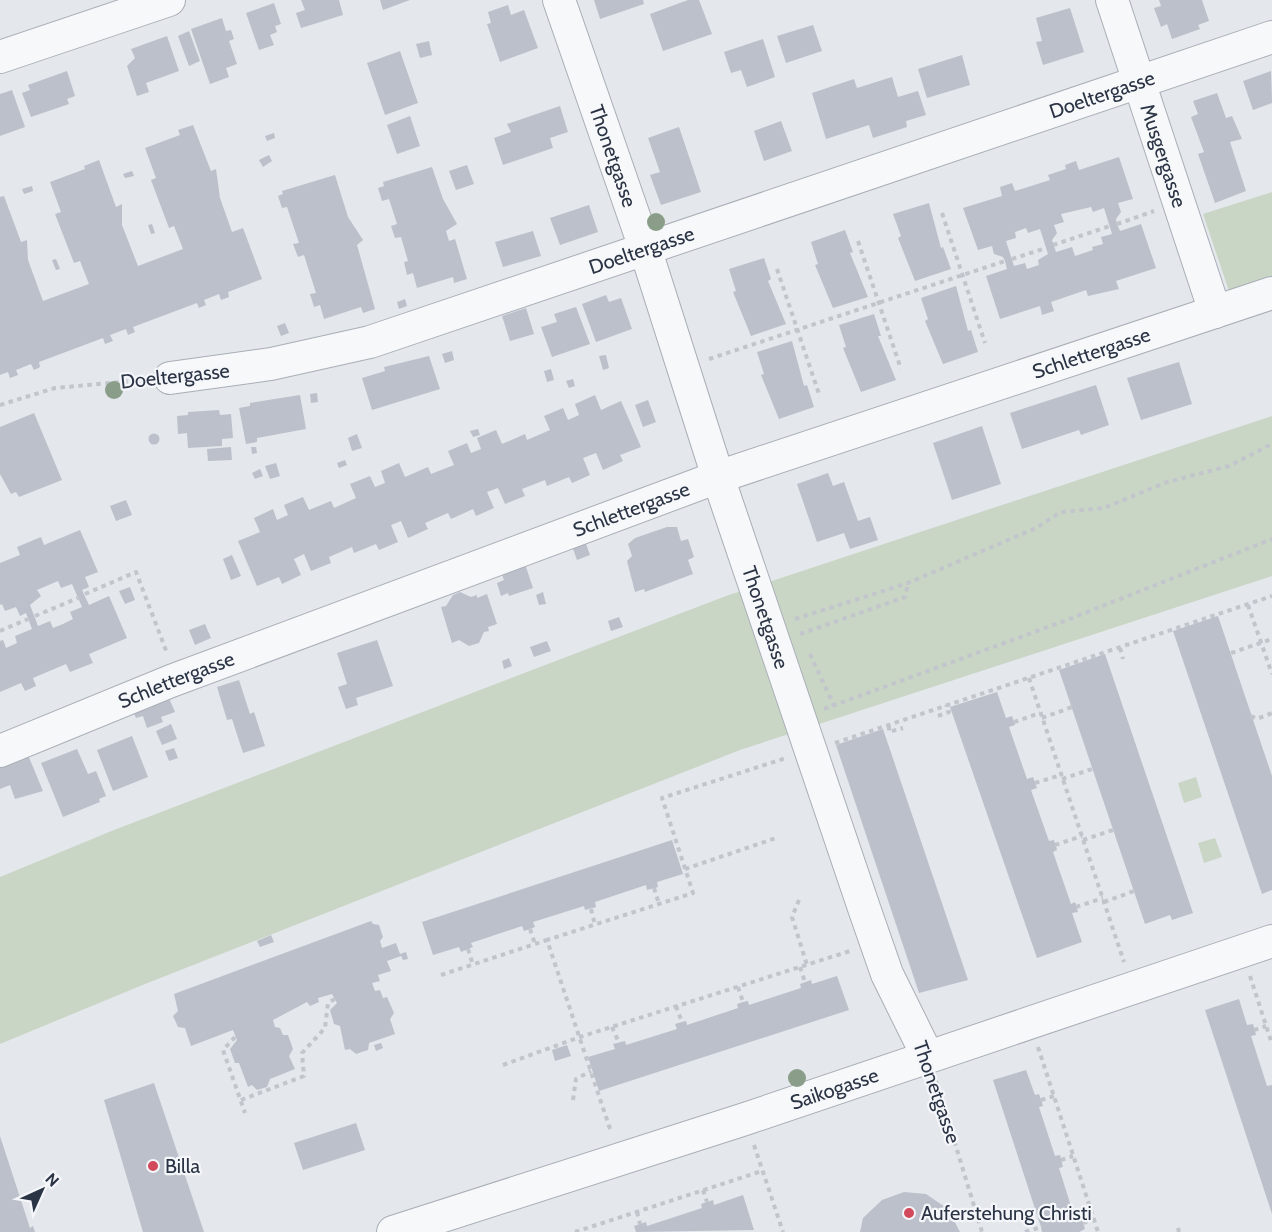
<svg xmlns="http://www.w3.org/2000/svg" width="1272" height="1232" viewBox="0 0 1272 1232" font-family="Cabin,sans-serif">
  <rect width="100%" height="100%" fill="#e4e7ec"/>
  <g fill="#c9d6c5">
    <polygon points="1272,192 1272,281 1230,294 1203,214"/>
    <polygon points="1272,416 1272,576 740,750 145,984 0,1044 0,877 114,830 726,596"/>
    <polygon points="1196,777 1202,797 1184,803 1178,783"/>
    <polygon points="1215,838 1222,857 1204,863 1198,843"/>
  </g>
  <g fill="#bbc0ca" fill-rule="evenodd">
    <polygon points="301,0 339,0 343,15 301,28 296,13 305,10"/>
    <polygon points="380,0 410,0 383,10"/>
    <polygon points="594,0 643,0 644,4 600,19"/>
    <polygon points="688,0 699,0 712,34 663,51 650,14"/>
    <polygon points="1159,0 1202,0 1209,21 1198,25 1200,29 1172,39 1167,24 1161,27 1154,8 1161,6"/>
    <polygon points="274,3 281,24 275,26 277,32 270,35 274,45 259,50 246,13"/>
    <polygon points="508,5 511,15 524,10 538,48 500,62 487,24 491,23 488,12"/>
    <polygon points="1070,8 1084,52 1043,65 1036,42 1042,41 1036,18"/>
    <polygon points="222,18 226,31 231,30 234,39 229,41 237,64 226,68 229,77 210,84 191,29"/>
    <polygon points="813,25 822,51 786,63 777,36"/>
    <polygon points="189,31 200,61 189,66 178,36"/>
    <polygon points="167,36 179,71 146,83 149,92 137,96 127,66 135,58 131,49"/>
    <polygon points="763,39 775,77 747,87 741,70 731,73 724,52"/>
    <polygon points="429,41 432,55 420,58 416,44"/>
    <polygon points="400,51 418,103 385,115 367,63"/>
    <polygon points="962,55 970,85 927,98 918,69"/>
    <polygon points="67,71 75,96 67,99 69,104 31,117 22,93 30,90 28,85"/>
    <polygon points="1271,71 1272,103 1253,110 1243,81"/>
    <polygon points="892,77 898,97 918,91 926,115 906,121 907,127 873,138 869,125 826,139 812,93 854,79 857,88"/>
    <polygon points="12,90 25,127 0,136 0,94"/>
    <polygon points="1217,93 1226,118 1232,116 1242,139 1230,142 1246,191 1215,203 1198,154 1204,152 1191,117 1198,114 1193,101"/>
    <polygon points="560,106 568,132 550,138 553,148 503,165 494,138 511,132 507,124"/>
    <polygon points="410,116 420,146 397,154 387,125"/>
    <polygon points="781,121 792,151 764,161 754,131"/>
    <polygon points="193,125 211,171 216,169 220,198 232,232 243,228 262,279 228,292 229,297 221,300 219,294 204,300 206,305 199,308 197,303 133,327 135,332 128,335 126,329 110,335 113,341 105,344 103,338 39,362 40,367 34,370 31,364 16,370 18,375 10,378 8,372 0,375 0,197 4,196 21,242 27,240 28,260 43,301 89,284 80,261 74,263 55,214 61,212 50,182 85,169 84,166 99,160 116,207 122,204 122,225 138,266 183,249 174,226 169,228 151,180 156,178 145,148 180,135 178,130"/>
    <polygon points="679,127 701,192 661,205 650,175 660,172 648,138"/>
    <polygon points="274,133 275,138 267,141 265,136"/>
    <polygon points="269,155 272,161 263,167 259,160"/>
    <path d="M1119 157 1133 199 1118 203 1121 212 1116 219 1117 224 1120 231 1141 224 1156 268 1116 281 1119 289 1088 296 1086 290 1051 302 1054 311 1042 315 1040 306 1000 319 986 276 1007 269 1005 261 1003 257 994 254 992 246 978 250 963 208 1002 196 1000 187 1012 183 1015 191 1050 180 1048 175 1066 169 1065 165 1076 161 1079 170ZM1091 207 1093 212 1104 208 1112 234 1101 237 1103 244 1092 247 1093 250 1075 256 1072 247 1056 252 1052 240 1057 233 1054 225 1064 222 1061 214ZM1026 228 1028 233 1040 229 1048 254 1038 260 1039 265 1027 269 1025 263 1014 266 1006 241 1016 238 1015 232Z"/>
    <polygon points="467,165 474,184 456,190 449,171"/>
    <polygon points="432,167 443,199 457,224 446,231 449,241 455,239 467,279 454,283 453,277 417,288 413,273 407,275 404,262 408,261 401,237 395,238 391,226 397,224 389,199 382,201 378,188 384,186 383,182"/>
    <polygon points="132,171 134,176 125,178 123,174"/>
    <polygon points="335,175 348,217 363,240 357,245 375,309 363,313 361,307 324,319 320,305 314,307 310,294 316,293 304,255 298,257 293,244 299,243 287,207 282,208 278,196 283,194 282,191"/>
    <polygon points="32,186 33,191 24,194 22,189"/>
    <polygon points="929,203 941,248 943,247 951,269 915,281 898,238 901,236 893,214"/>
    <polygon points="589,205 598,232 560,245 550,218"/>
    <polygon points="152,224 155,233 151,234 148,225"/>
    <polygon points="845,230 853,252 850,253 868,297 833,308 815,265 818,264 811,242"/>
    <polygon points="533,231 541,256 503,267 495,242"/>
    <polygon points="764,258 771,279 768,281 786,324 751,336 733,292 736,291 729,269"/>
    <polygon points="56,259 60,269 56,270 52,260"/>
    <polygon points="956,286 968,331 971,330 978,352 943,364 925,321 928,319 921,298"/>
    <polygon points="606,295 609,302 621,298 632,329 596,342 582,304"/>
    <polygon points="405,299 407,306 399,309 397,302"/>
    <polygon points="576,307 590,344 552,357 541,327 557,322 554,314"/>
    <polygon points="526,308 534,334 510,341 502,316"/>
    <polygon points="874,314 881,336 878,336 896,380 861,392 843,348 846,347 839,325"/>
    <polygon points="285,323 289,333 281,336 277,326"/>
    <polygon points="792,341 804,386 807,385 814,407 779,419 761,375 764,374 757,352"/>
    <polygon points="452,351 454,360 445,363 442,354"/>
    <polygon points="606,355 609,368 603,370 599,356"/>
    <polygon points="429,356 440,389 372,410 362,378 385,371 384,367"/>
    <polygon points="1179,362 1192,404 1141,420 1127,378"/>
    <polygon points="551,369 554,380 547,382 544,371"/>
    <polygon points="573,379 575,386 569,388 566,381"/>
    <polygon points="1096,385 1109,425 1081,435 1079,430 1022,449 1010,413"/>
    <polygon points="317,393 318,402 311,403 310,394"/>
    <polygon points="300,395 306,429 257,438 257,442 246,444 239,408 250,406 250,403"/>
    <polygon points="595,395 601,410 621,401 641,447 620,455 623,461 603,470 596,453 583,458 590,475 572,483 569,477 547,486 545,480 522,489 525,496 505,504 498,488 487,492 494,508 476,516 473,509 451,519 448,513 425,523 428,529 408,538 401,521 391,525 398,542 379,550 376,544 354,553 352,547 329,557 331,563 311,571 304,554 294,559 301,575 282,584 279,577 257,586 238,541 260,532 254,518 273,509 277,520 288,515 284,505 303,497 309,510 331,501 334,508 356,498 350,484 370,476 375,487 385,483 381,471 399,463 405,477 428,467 431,474 454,465 448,451 467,443 471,453 481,449 477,438 496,430 502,444 525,434 527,440 550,430 544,416 563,408 568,420 579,415 575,404"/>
    <polygon points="648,400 656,422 643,427 635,405"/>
    <polygon points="219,410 220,415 231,414 233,438 222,439 222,446 188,448 187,433 178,434 177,416 188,415 188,412"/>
    <polygon points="34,413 62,480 19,497 16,492 11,494 0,474 0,427"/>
    <polygon points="982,426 1001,484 952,500 933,443"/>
    <polygon points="478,429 480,435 473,437 470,431"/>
    <circle cx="154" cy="439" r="5.5"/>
    <polygon points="357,434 362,448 352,451 348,438"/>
    <polygon points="231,447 232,460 208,461 207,449"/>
    <polygon points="251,447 256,447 257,453 252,454"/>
    <polygon points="345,460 347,465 339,468 337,463"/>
    <polygon points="276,463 280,476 270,479 265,466"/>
    <polygon points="260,469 263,476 255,479 252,473"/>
    <polygon points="828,473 833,486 844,482 858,521 870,517 878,540 850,549 844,533 817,542 797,484"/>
    <polygon points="126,500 132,515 116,521 110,506"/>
    <polygon points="667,527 677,527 681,541 688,539 694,557 688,560 693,574 645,592 644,589 635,592 627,561 632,556 628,544 635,538"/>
    <path d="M80 530 98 572 85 577 89 587 82 590 89 605 109 596 127 638 89 654 93 663 70 672 66 664 33 678 36 686 25 691 21 683 0 692V641L3 640 6 648 17 643 15 636 32 629 26 613 20 616 16 607 5 611 2 604 0 605V563L20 555 17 547 41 537 44 545ZM58 581 61 588 72 584 82 607 70 612 73 619 63 624 53 628 50 621 38 626 30 605 41 596 37 590Z"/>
    <polygon points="585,541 590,555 577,560 572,546"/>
    <polygon points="232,555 241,576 231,580 223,559"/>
    <polygon points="525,564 533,588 509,596 508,593 501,596 497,583 504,580 501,572"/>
    <polygon points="130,587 135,600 125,604 119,591"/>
    <polygon points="460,592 471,597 477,595 477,598 487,594 497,624 488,627 489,631 484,632 479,643 469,646 459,640 452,643 441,607 446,606 453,595"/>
    <polygon points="543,592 546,604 539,605 536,595"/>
    <polygon points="1218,616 1272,776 1272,890 1262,894 1173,631"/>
    <polygon points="619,617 623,627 611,631 608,621"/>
    <polygon points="205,624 211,638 195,645 189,630"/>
    <polygon points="377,640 393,686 356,698 358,705 346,709 338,687 347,684 337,653"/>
    <polygon points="547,641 551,651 534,657 530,647"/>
    <polygon points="1105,654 1193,913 1172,920 1170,915 1145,924 1059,670"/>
    <polygon points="509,658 512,666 504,669 502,661"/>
    <polygon points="239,680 250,714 254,712 265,746 243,753 232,719 227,720 217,687"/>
    <polygon points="997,692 1006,718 1012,716 1015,725 1009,727 1027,779 1033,777 1037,788 1031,790 1049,841 1054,840 1057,850 1053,852 1071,904 1075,902 1078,912 1072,913 1082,942 1037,958 950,707"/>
    <polygon points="168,696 175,712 161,717 163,722 147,728 143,716 136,718 132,709"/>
    <polygon points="171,724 177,739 162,745 156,731"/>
    <polygon points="883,729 968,980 919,993 836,745"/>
    <polygon points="132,736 148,777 113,791 97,750"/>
    <polygon points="174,748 178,758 169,761 165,751"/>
    <polygon points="77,749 88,774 96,771 106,796 99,799 100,802 63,817 41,763"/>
    <polygon points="28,755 43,791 15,799 10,785 0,789 0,766"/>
    <polygon points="672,840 683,874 657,882 658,887 647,890 646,885 595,902 596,907 585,910 584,906 533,922 535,927 524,931 522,926 471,943 473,947 461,952 459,947 433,955 422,922"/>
    <polygon points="371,921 373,924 379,925 383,937 380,941 382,948 396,943 400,954 406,952 408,959 403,960 401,956 387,961 391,971 378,975 380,981 372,983 375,991 380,990 383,998 387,997 394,1013 390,1019 395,1034 369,1043 368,1050 356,1054 350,1049 345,1050 340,1026 334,1024 330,1010 337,1003 332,994 318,998 319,1002 310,1006 307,1002 273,1020 275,1027 280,1028 283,1035 288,1035 293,1049 289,1056 295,1069 270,1079 267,1087 257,1090 252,1085 248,1087 239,1063 235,1063 230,1049 237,1040 233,1030 191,1046 185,1028 178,1027 173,1016 178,1011 174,994"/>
    <polygon points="271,935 274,942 260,947 257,941"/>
    <polygon points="837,976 849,1010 599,1091 588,1057 615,1049 613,1044 625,1041 626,1045 677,1029 675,1024 682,1022 686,1021 687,1025 738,1008 737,1004 743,1002 748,1001 749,1005 801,988 800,984 811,980 812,984"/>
    <polygon points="1239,999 1247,1025 1253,1024 1256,1035 1251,1036 1267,1086 1272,1085 1272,1214 1205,1010"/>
    <polygon points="381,1043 383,1048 376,1051 374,1045"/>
    <polygon points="567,1045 571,1056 555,1061 552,1050"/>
    <polygon points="1026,1070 1035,1095 1039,1094 1043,1106 1039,1107 1055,1156 1060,1155 1063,1167 1059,1168 1075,1219 1081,1217 1085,1229 1079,1232 1042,1232 1041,1227 993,1080"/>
    <polygon points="154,1083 204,1232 143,1232 104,1100"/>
    <polygon points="356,1123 365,1150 303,1170 294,1143"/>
    <polygon points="0,1136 30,1228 33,1226 35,1232 0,1232"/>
    <polygon points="904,1192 926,1194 948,1209 960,1232 860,1232 863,1218 882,1200"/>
    <polygon points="743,1195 754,1230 636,1232 634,1226 646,1222 647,1226 702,1208 701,1204 713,1200 714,1205"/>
  </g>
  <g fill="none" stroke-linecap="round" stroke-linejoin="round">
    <g stroke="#a9aeb7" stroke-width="34">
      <g id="minor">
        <path id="s1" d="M559 0 645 248 718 477 864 908 887 974 928 1057"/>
        <path id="s2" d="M1112 0 1215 312"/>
        <polyline points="0,57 169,0"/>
        <path id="s3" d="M170 378 271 364 370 342 1272 37"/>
        <path id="s4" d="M0 751 171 681 718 477 1272 293"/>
        <path id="s5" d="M393 1232 745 1119 1272 941"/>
      </g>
    </g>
    <g stroke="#c2c5cb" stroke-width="4" stroke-dasharray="4.5 4.5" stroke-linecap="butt">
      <polyline points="942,213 985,343"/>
      <polyline points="1117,224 1154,211"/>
      <polyline points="858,241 901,369"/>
      <polyline points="1053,245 1110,226"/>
      <polyline points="1012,259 1046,248"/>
      <polyline points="777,269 820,397"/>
      <polyline points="709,359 1005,261"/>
      <polyline points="0,405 55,388 143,380"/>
      <polyline points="85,594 136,572 167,653"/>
      <polyline points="1248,605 1272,674"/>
      <polyline points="35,616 78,598"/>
      <polyline points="795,619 908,583 1036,528 1061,512 1104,508 1167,482 1229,466 1272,444"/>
      <polyline points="0,631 28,619"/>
      <polyline points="800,634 905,597 908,584"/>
      <polyline points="1120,648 1123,659"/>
      <polyline points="1231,653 1272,639"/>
      <polyline points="810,654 834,706"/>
      <polyline points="1029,678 1124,962"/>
      <polyline points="824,709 1067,620 1272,539"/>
      <polyline points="938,716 949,712 946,705"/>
      <polyline points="1251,716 1257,719 1272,713"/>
      <polyline points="1042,718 1072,707"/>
      <polyline points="1014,722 1040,713"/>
      <polyline points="889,726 889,732 903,728"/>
      <polyline points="835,743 1272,596"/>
      <polyline points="1062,779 1092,769"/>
      <polyline points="1035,783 1061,775"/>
      <polyline points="1083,840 1113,830"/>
      <polyline points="1055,845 1082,836"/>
      <polyline points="685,869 776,838"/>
      <polyline points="654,888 659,904"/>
      <polyline points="799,900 792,917 807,965"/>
      <polyline points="1104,902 1134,891"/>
      <polyline points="1076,907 1103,898"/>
      <polyline points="591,909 595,925"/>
      <polyline points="530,929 535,944"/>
      <polyline points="468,949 473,965"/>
      <polyline points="800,967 805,982"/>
      <polyline points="441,975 547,940"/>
      <polyline points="1250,976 1272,1044"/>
      <polyline points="738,987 743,1002"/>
      <polyline points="676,1006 682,1022"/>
      <polyline points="612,1027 619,1043"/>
      <polyline points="1254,1030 1266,1026"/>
      <polyline points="235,1037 223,1050 245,1113"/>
      <polyline points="1038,1047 1098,1232"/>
      <polyline points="503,1065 580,1037 850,951"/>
      <polyline points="936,1081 982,1232"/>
      <polyline points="241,1100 304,1076 302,1053 325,1028 328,1003 335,999"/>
      <polyline points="573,1100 576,1079 591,1071"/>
      <polyline points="1041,1100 1054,1096"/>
      <polyline points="610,1129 547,940 693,893 662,798 786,758"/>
      <polyline points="754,1145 783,1232"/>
      <polyline points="1061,1160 1073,1156"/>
      <polyline points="703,1190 707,1202"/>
      <polyline points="637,1212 640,1224"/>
      <polyline points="1083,1223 1094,1219"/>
      <polyline points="1178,1228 1179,1232"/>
      <polyline points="575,1232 762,1171"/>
      <polyline points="1025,1232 1041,1227"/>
    </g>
    <use href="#minor" stroke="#f7f8fa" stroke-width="32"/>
  </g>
  <g fill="#899d89">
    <circle cx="656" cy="222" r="9"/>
    <circle cx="114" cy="390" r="9"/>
    <circle cx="797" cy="1078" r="9"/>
  </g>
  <g fill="#d1495b" stroke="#f4f6f9" stroke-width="2">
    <circle cx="153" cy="1166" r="6"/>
    <circle cx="909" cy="1213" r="6"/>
  </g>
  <g text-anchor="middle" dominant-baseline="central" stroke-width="4.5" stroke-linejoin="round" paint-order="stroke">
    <g font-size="20" fill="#2b3445" stroke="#f4f6f9">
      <text stroke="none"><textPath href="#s3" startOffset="976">Doeltergasse</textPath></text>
      <text stroke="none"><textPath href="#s2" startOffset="164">Musgergasse</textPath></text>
      <text stroke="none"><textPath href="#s1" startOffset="165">Thonetgasse</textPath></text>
      <text stroke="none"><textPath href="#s3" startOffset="490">Doeltergasse</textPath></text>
      <text stroke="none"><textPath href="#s4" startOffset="1162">Schlettergasse</textPath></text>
      <text transform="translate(175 376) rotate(-6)">Doeltergasse</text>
      <text stroke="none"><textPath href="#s4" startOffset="676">Schlettergasse</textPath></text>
      <text stroke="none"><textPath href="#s1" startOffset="651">Thonetgasse</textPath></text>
      <text stroke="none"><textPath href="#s4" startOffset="190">Schlettergasse</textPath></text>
      <text stroke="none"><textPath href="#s5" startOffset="464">Saikogasse</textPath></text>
      <text transform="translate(937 1092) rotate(71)">Thonetgasse</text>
    </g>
    <g font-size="20" fill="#2b3445" stroke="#f4f6f9" text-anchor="start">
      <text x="165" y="1166">Billa</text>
      <text x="921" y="1213">Auferstehung Christi</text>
    </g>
  </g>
  <g transform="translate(42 1190) rotate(45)" stroke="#f4f6f9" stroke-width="4.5" paint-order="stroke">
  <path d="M0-4.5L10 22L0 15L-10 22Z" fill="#2b3445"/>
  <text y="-9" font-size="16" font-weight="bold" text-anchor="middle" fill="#2b3445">N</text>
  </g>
</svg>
